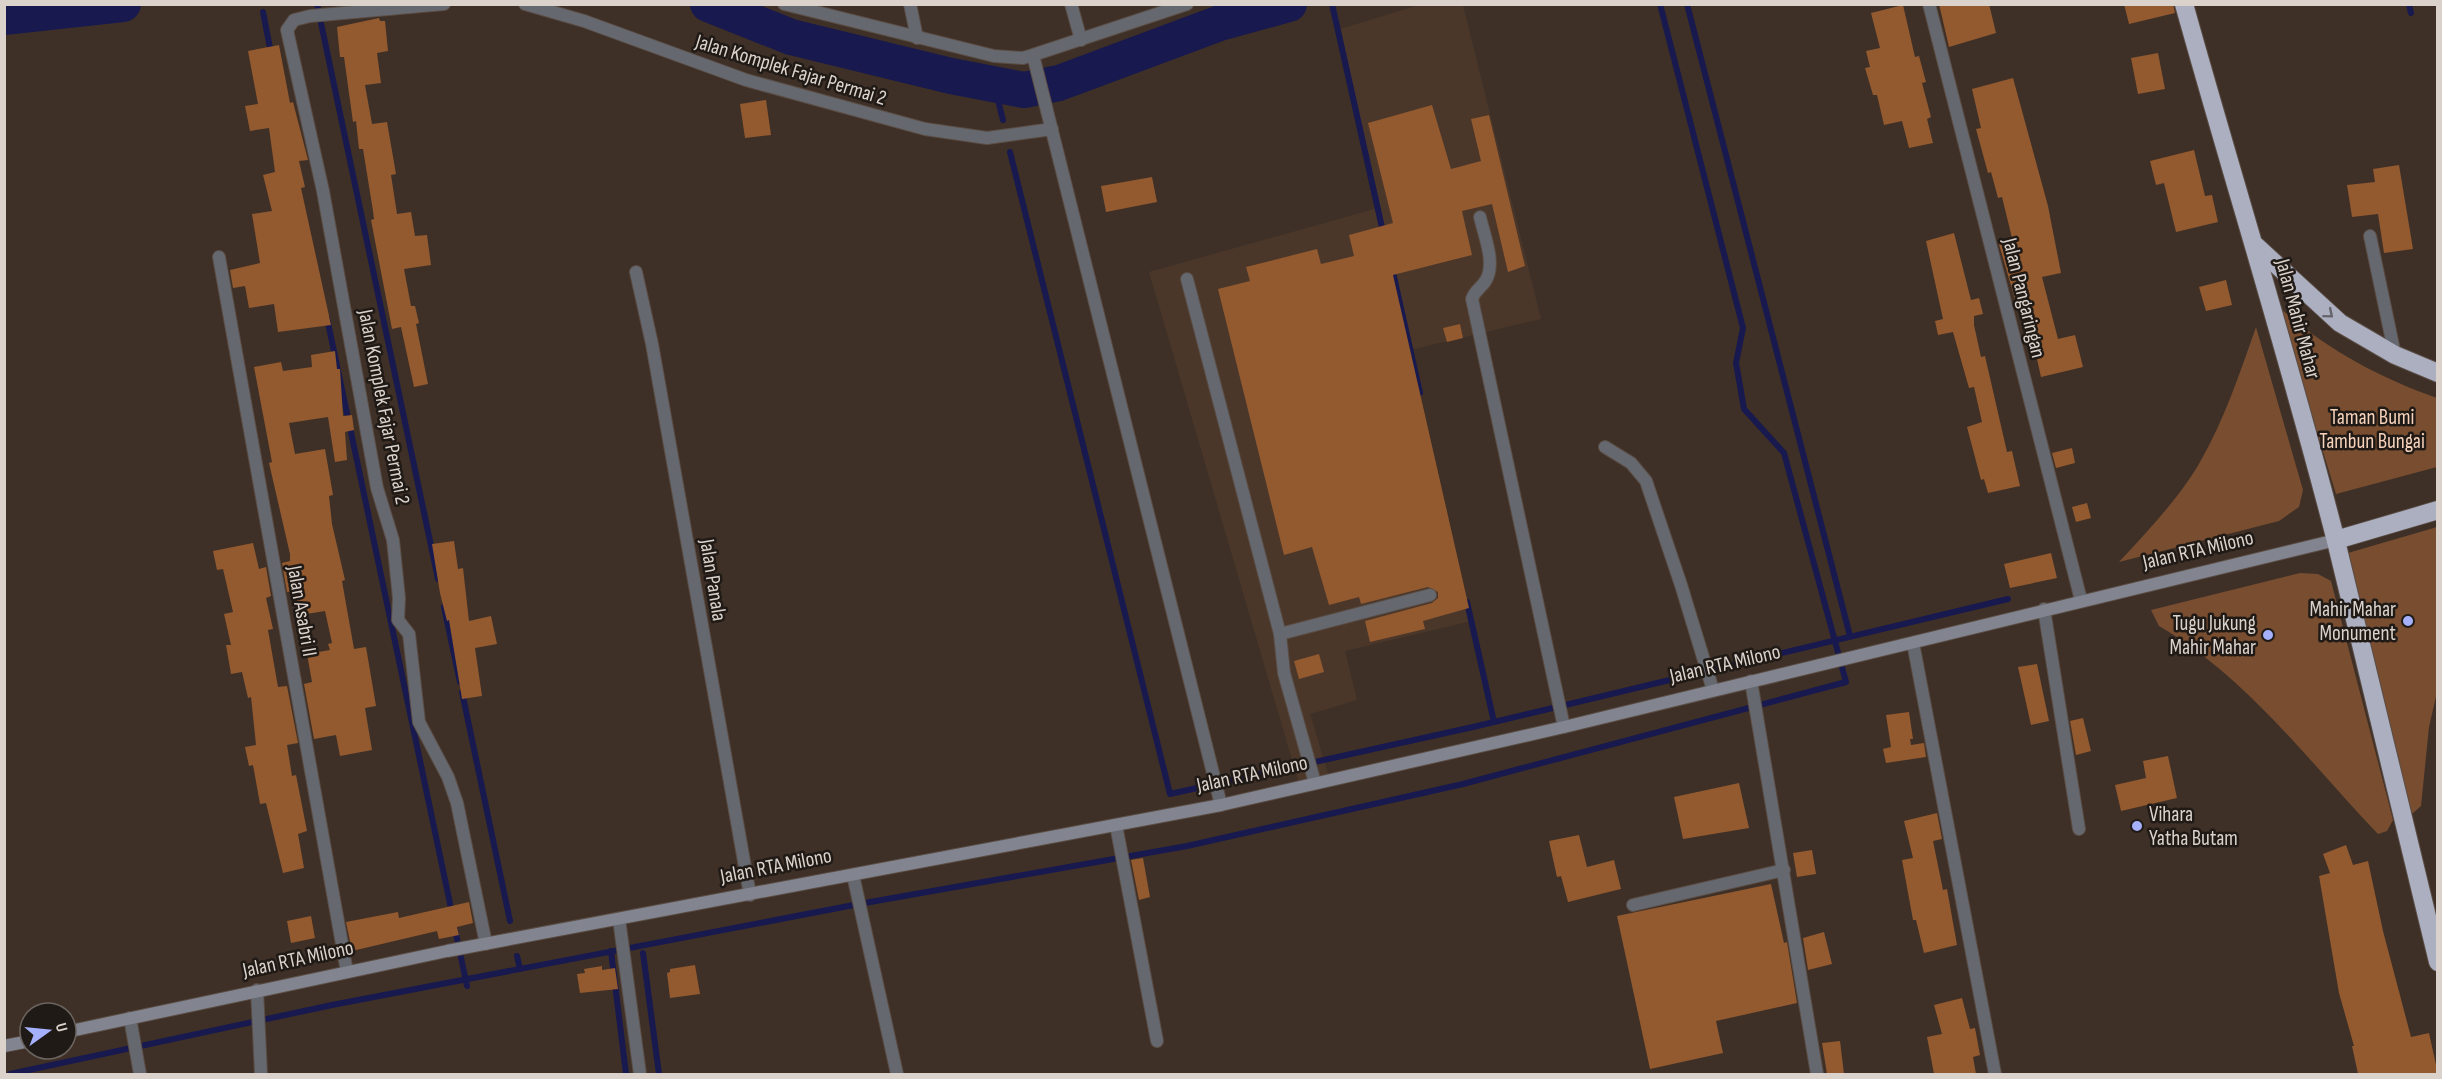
<svg xmlns="http://www.w3.org/2000/svg" width="2442" height="1079" viewBox="0 0 2442 1079" font-family="'Sofia Sans Condensed',sans-serif">
  <rect width="100%" height="100%" fill="#3e3027"/>
  <polygon fill="#4a372a" points="1419,5 1463,5 1541,319 1410,350 1472,621 1345,651 1357,700 1310,714 1330,780 1300,787 1149,272 1378,208 1337,30"/>
  <g fill="#784d30">
    <path d="M2279 307C2324 348 2380 378 2437 398V467L2336 494Z"/>
    <path d="M2256 327 2303 490 2299 507 2279 521 2119 562C2145 534 2181 496 2200 462 2224 420 2240 373 2256 327Z"/>
    <polygon points="2437,527 2437,692 2429,727 2421,806 2413,813 2404,810 2348,553"/>
    <path d="M2300 573 2318 574 2331 581 2393 820 2387 831 2378 834C2309 762 2247 677 2159 626L2151 610Z"/>
  </g>
  <g fill="none" stroke-linecap="round" stroke-linejoin="round">
    <g stroke="#18194e" stroke-width="6">
      <polyline points="317,4 438,579"/>
      <polyline points="1332,4 1383,232"/>
      <polyline points="1687,4 1850,636"/>
      <polyline points="2409,4 2411,13"/>
      <polyline points="263,12 271,53"/>
      <polyline points="1059,83 1251,4"/>
      <polyline points="994,84 1003,120"/>
      <polyline points="1010,152 1170,794 1473,727 2008,599"/>
      <polyline points="1392,268 1420,393"/>
      <polyline points="327,318 452,913"/>
      <polyline points="1467,602 1494,722"/>
      <polyline points="444,607 460,682"/>
      <polyline points="462,692 510,921"/>
      <polyline points="455,929 467,986"/>
      <polyline points="611,951 626,1074"/>
      <polyline points="643,953 659,1074"/>
      <polyline points="517,956 520,969"/>
      <polyline points="10,1074 332,1005 859,904 1187,846 1463,784 1846,682 1784,453 1744,409 1736,363 1743,328 1660,4"/>
    </g>
    <g stroke="#18194e" stroke-width="36">
      <polyline points="708,4 791,37 951,76 1024,90 1059,83 1220,23 1289,4"/>
      <polyline points="4,17 123,4"/>
    </g>
  </g>
  <g fill="#93592f">
    <polygon points="1939,4 1989,4 1996,33 1949,47"/>
    <polygon points="2124,4 2173,4 2175,13 2129,24"/>
    <polygon points="1903,5 1915,57 1919,56 1926,82 1922,83 1931,117 1927,119 1933,143 1909,148 1902,121 1884,125 1877,95 1873,95 1865,68 1870,67 1866,51 1880,48 1871,13"/>
    <polygon points="379,18 380,21 385,21 388,51 377,53 381,83 365,85 372,124 387,122 396,174 391,175 397,214 411,212 415,236 427,235 431,265 404,269 411,306 415,306 419,323 416,324 428,384 414,387 401,327 392,329 371,220 374,219 373,211 363,149 359,149 356,121 353,122 344,57 340,57 337,27"/>
    <polygon points="279,45 290,103 293,102 308,160 299,161 305,187 301,188 331,325 278,332 274,304 249,308 245,286 233,288 230,270 260,263 252,214 272,211 263,175 275,172 269,128 250,131 245,106 258,104 248,51"/>
    <polygon points="2158,53 2165,89 2138,94 2131,58"/>
    <polygon points="2013,78 2048,206 2061,273 2042,277 2058,339 2075,335 2083,367 2041,377 2031,332 2029,332 2023,312 2019,313 1998,241 2012,238 2002,197 1998,198 1991,172 1988,173 1976,129 1981,128 1972,89"/>
    <polygon points="766,100 771,135 745,138 740,104"/>
    <polygon points="1432,105 1451,169 1481,161 1471,119 1489,115 1525,266 1508,272 1492,204 1462,211 1472,255 1393,275 1469,608 1423,621 1425,629 1370,642 1365,621 1432,603 1438,598 1438,592 1428,587 1361,604 1359,597 1329,605 1312,547 1284,555 1218,289 1250,281 1246,267 1317,249 1321,264 1354,256 1349,235 1393,223 1368,123"/>
    <polygon points="2194,150 2205,196 2212,195 2218,222 2176,232 2164,183 2156,185 2150,161"/>
    <polygon points="2399,165 2413,249 2384,253 2378,214 2352,217 2347,185 2375,182 2373,169"/>
    <polygon points="1152,177 1157,202 1106,212 1101,186"/>
    <polygon points="1954,233 1971,300 1979,298 1983,314 1974,316 1974,325 1981,357 1985,356 2007,452 2012,451 2020,486 1988,493 1984,479 1981,480 1967,427 1982,422 1974,387 1969,388 1953,332 1938,335 1935,321 1943,319 1926,241"/>
    <polygon points="2226,280 2232,305 2206,311 2199,287"/>
    <polygon points="1460,324 1463,338 1447,342 1443,328"/>
    <polygon points="335,351 337,369 340,369 343,416 352,415 354,430 345,432 347,460 335,462 328,417 289,423 295,454 325,449 333,495 329,496 332,524 345,580 342,581 354,649 366,647 376,706 365,708 372,750 340,756 336,735 314,739 304,684 312,682 307,654 330,650 328,644 332,643 325,611 300,615 295,591 287,592 282,563 290,561 290,554 269,463 272,462 254,367 281,362 283,371 312,367 311,355"/>
    <polygon points="2072,448 2075,463 2056,468 2052,453"/>
    <polygon points="2087,503 2091,518 2076,522 2072,507"/>
    <polygon points="454,541 458,569 463,568 469,621 491,616 497,644 475,648 482,696 462,699 449,620 447,621 440,593 432,544"/>
    <polygon points="253,543 259,569 266,567 271,596 266,598 273,629 268,630 278,687 287,686 298,743 287,745 292,776 296,775 307,831 298,834 304,868 283,873 266,803 260,804 253,765 249,766 245,747 256,745 251,697 248,698 242,672 231,674 226,645 231,645 224,614 233,612 223,569 217,570 213,551"/>
    <polygon points="2051,553 2057,578 2010,588 2004,564"/>
    <polygon points="1319,654 1324,672 1299,679 1294,661"/>
    <polygon points="2037,664 2049,721 2031,725 2018,667"/>
    <polygon points="1909,712 1913,739 1910,739 1911,745 1924,743 1926,757 1886,763 1883,749 1891,747 1886,715"/>
    <polygon points="2083,718 2091,751 2076,755 2070,721"/>
    <polygon points="2168,756 2177,798 2121,811 2115,785 2146,778 2143,761"/>
    <polygon points="1739,783 1749,828 1683,839 1674,797"/>
    <polygon points="1937,813 1942,839 1933,841 1943,890 1947,889 1957,945 1924,953 1916,920 1913,920 1902,860 1913,858 1904,821"/>
    <polygon points="1579,835 1587,867 1614,860 1621,889 1568,902 1561,876 1557,877 1549,841"/>
    <polygon points="2346,845 2353,865 2368,861 2383,931 2411,1037 2429,1033 2438,1074 2358,1074 2352,1046 2354,1046 2339,993 2319,876 2330,873 2323,854"/>
    <polygon points="1812,850 1816,874 1797,877 1793,853"/>
    <polygon points="1143,858 1150,897 1139,900 1131,860"/>
    <polygon points="1771,884 1784,943 1787,942 1797,1003 1716,1021 1723,1053 1650,1069 1617,916"/>
    <polygon points="469,902 473,923 457,927 459,935 439,939 437,931 352,951 346,922 398,912 399,918"/>
    <polygon points="311,916 315,938 291,943 287,921"/>
    <polygon points="1824,932 1832,964 1808,970 1803,938"/>
    <polygon points="695,965 700,994 670,998 667,973 670,972 670,969"/>
    <polygon points="602,966 602,970 615,968 618,989 580,993 577,974 585,973 584,969"/>
    <polygon points="1962,998 1970,1029 1975,1028 1980,1055 1973,1057 1976,1074 1934,1074 1927,1037 1942,1034 1934,1005"/>
    <polygon points="1840,1041 1844,1074 1827,1074 1822,1043"/>
  </g>
  <g fill="none" stroke-linecap="round" stroke-linejoin="round">
    <g stroke="#5a4d45" stroke-width="14">
      <g id="lane">
        <path d="M1480 217C1484 235 1496 263 1486 280 1482 288 1475 289 1472 299L1564 727"/>
        <polyline points="1187,279 1280,634"/>
        <polyline points="1751,681 1817,1074"/>
        <polyline points="1315,783 1284,673 1280,634 1430,595"/>
        <polyline points="1633,905 1784,870"/>
      </g>
    </g>
    <g stroke="#5a4d45" stroke-width="14">
      <g id="street">
        <polyline points="444,4 310,16 294,20 287,30 323,191 377,488 393,540 399,598 398,620 409,634 419,722 448,777 457,803 486,944"/>
        <polyline points="525,4 584,21 746,80 925,129 987,138 1052,129"/>
        <polyline points="784,4 994,56 1023,58 1033,55 1187,4"/>
        <polyline points="910,4 917,38"/>
        <polyline points="1071,4 1081,40"/>
        <polyline points="1929,4 2081,600"/>
        <polyline points="1033,55 1221,805"/>
        <polyline points="2370,236 2395,355"/>
        <polyline points="219,257 347,972"/>
        <polyline points="636,272 652,344 750,895"/>
        <polyline points="1605,447 1631,463 1646,481 1681,585 1713,690"/>
        <polyline points="2044,609 2079,829"/>
        <polyline points="1913,643 1995,1074"/>
        <polyline points="1116,825 1157,1041"/>
        <polyline points="853,875 897,1074"/>
        <polyline points="619,919 640,1074"/>
        <polyline points="257,990 261,1074"/>
        <polyline points="130,1018 140,1074"/>
      </g>
    </g>
    <g stroke="#5a4d45" stroke-width="14">
      <g id="secondary">
        <polyline points="66,1032 447,951 1221,805 1564,727 2336,540"/>
        <polyline points="4,1046 30,1041"/>
      </g>
    </g>
    <g stroke="#5a4d45" stroke-width="20">
      <g id="highway">
        <path d="M2184 4C2234 183 2290 361 2336 541 2371 681 2403 822 2438 962"/>
        <polyline points="2256,246 2340,323 2395,355 2438,373"/>
        <polyline points="2336,540 2438,510"/>
      </g>
    </g>
    <use href="#lane" stroke="#66686f" stroke-width="12"/>
    <use href="#street" stroke="#66686f" stroke-width="12"/>
    <use href="#secondary" stroke="#828590" stroke-width="12"/>
    <use href="#highway" stroke="#acafc0" stroke-width="18"/>
  </g>
  <defs><path id="oneway-chevron" d="M-2-3.5L2.5 0L-2 3.5" fill="none" stroke-width="1.6" stroke-linecap="round" stroke-linejoin="round" transform="scale(1.5)"/></defs>
  <use stroke="#66646b" href="#oneway-chevron" transform="translate(2329 314) rotate(40)"/>
  <g fill="#a5b1fc" stroke="#201a16" stroke-width="2">
    <circle cx="2408" cy="621" r="6"/>
    <circle cx="2268" cy="635" r="6"/>
    <circle cx="2137" cy="826" r="6"/>
  </g>
  <g text-anchor="middle" dominant-baseline="central" stroke-width="5" stroke-linejoin="round" paint-order="stroke">
    <g font-size="21" fill="#dbd2cc" stroke="#201a16">
      <text transform="translate(791 70) rotate(17)">Jalan Komplek Fajar Permai 2</text>
      <text transform="translate(2024 298) rotate(76)">Jalan Pangaringan</text>
      <text transform="translate(2298 319) rotate(75)">Jalan Mahir Mahar</text>
      <text transform="translate(384 407) rotate(79)">Jalan Komplek Fajar Permai 2</text>
      <text transform="translate(2198 550) rotate(-13)">Jalan RTA Milono</text>
      <text transform="translate(713 580) rotate(81)">Jalan Panala</text>
      <text transform="translate(302 611) rotate(80)">Jalan Asabri II</text>
      <text transform="translate(1725 664) rotate(-13)">Jalan RTA Milono</text>
      <text transform="translate(1252 774) rotate(-12)">Jalan RTA Milono</text>
      <text transform="translate(776 866) rotate(-11)">Jalan RTA Milono</text>
      <text transform="translate(298 959) rotate(-12)">Jalan RTA Milono</text>
    </g>
    <g font-size="21" fill="#f7d3bc" stroke="#201a16">
      <text x="2372" y="417">Taman Bumi<tspan x="2372" dy="24">Tambun Bungai</tspan></text>
    </g>
    <g font-size="21" fill="#dbd2cc" stroke="#201a16" text-anchor="end">
      <text x="2396" y="609">Mahir Mahar<tspan x="2396" dy="24">Monument</tspan></text>
      <text x="2256" y="623">Tugu Jukung<tspan x="2256" dy="24">Mahir Mahar</tspan></text>
      <text x="2149" y="814" text-anchor="start">Vihara<tspan x="2149" dy="24">Yatha Butam</tspan></text>
    </g>
  </g>
  <rect width="2442" height="1079" fill="none" stroke="#dbd2cc" stroke-width="12"/>
  <g transform="translate(48 1031) rotate(75)"><circle r="28" fill="#201a16" stroke="#6b645f" stroke-width="1.5"/>
  <path d="M0-4.5L10 22L0 15L-10 22Z" fill="#a5b1fc"/>
  <text y="-9" font-size="16" font-weight="bold" text-anchor="middle" fill="#dbd2cc">U</text>
  </g>
</svg>
